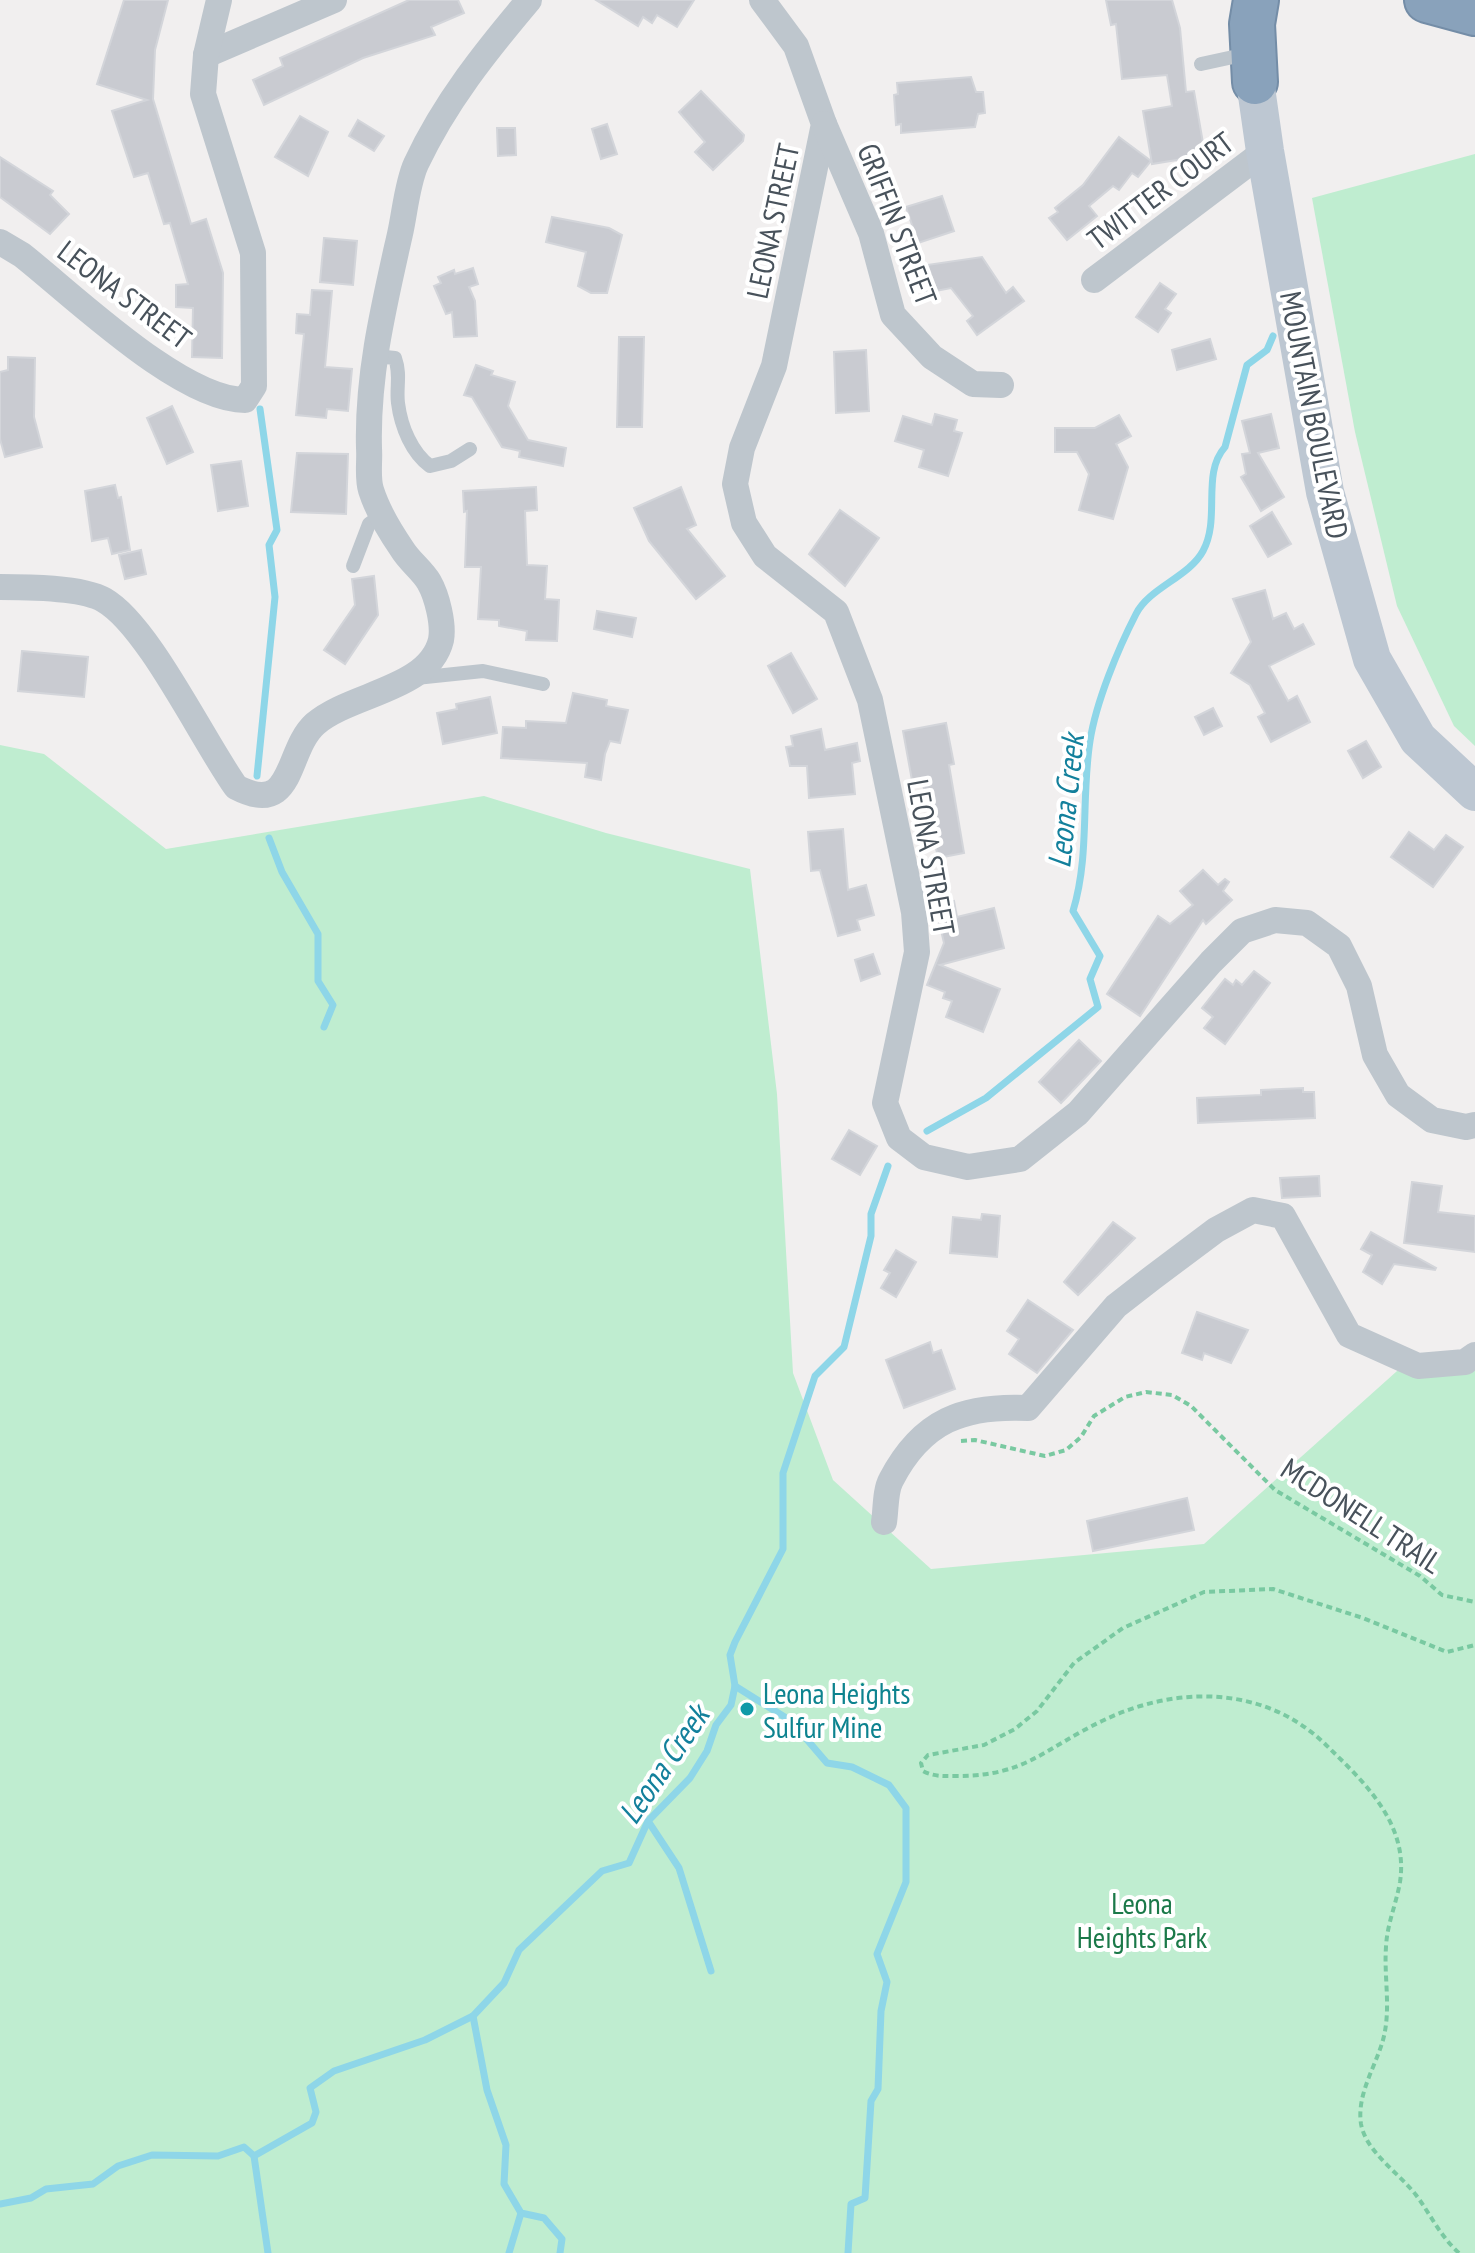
<svg xmlns="http://www.w3.org/2000/svg" width="1475" height="2253" viewBox="0 0 1475 2253" font-family="'PT Sans Narrow',sans-serif">
  <rect width="100%" height="100%" fill="#f1efef"/>
  <g fill="#bfedd0">
    <polygon points="1475,154 1475,746 1454,726 1397,606 1355,432 1312,198"/>
    <polygon points="0,745 44,754 166,849 484,796 606,833 750,869 777,1094 793,1373 833,1480 931,1569 1204,1544 1406,1363 1475,1348 1475,2253 0,2253"/>
  </g>
  <g fill="none" stroke-linecap="round" stroke-linejoin="round">
    <g stroke="#8ed6e8" stroke-width="7">
      <polyline points="257,776 275,597 269,545 277,530 260,409"/>
      <polyline points="269,838 282,872 318,934 318,981 333,1005 324,1027"/>
      <path d="M927 1131 986 1098 1098 1007 1090 979 1100 956 1073 911C1090 855 1081 798 1090 741 1096 702 1118 649 1136 614 1149 588 1189 577 1203 551 1221 518 1201 474 1225 447L1247 365 1267 350 1273 336"/>
      <polyline points="735,1686 791,1721 827,1763 852,1767 889,1785 906,1808 906,1882 877,1954 887,1982 881,2011 878,2089 871,2101 865,2198 851,2204 848,2253"/>
      <polyline points="648,1821 679,1868 711,1971"/>
      <polyline points="473,2016 487,2090 506,2145 504,2184 521,2213 544,2218 562,2239 560,2253"/>
      <polyline points="254,2156 268,2253"/>
      <polyline points="0,2204 31,2198 46,2189 93,2184 118,2166 152,2155 218,2156 244,2147 254,2156 312,2123 316,2112 310,2088 334,2071 425,2040 473,2016 504,1983 519,1950 602,1871 629,1863 648,1821 690,1778 707,1751 716,1725 731,1705 735,1686 730,1655 735,1642 783,1549 783,1473 815,1376 844,1347 871,1236 871,1214 888,1166"/>
      <polyline points="509,2253 521,2213"/>
    </g>
  </g>
  <g fill="#c9cbd1" stroke="#d3d5da" stroke-width="2">
    <polygon points="124,0 168,0 155,50 153,99 191,224 206,219 223,273 222,358 192,357 193,308 176,307 176,285 188,284 170,223 164,224 148,173 134,177 112,111 147,100 97,84"/>
    <polygon points="409,0 458,0 464,13 431,27 435,35 363,58 264,105 253,80 283,66 280,58"/>
    <polygon points="596,0 694,0 677,27 657,15 652,23 643,17 638,26"/>
    <polygon points="1106,0 1172,0 1180,28 1186,92 1194,91 1207,166 1185,170 1183,159 1152,164 1143,111 1172,106 1167,75 1122,79 1116,24 1111,25"/>
    <polygon points="971,77 976,92 983,92 985,113 978,114 975,127 901,133 901,124 896,125 894,95 898,94 897,83"/>
    <polygon points="701,91 744,135 743,141 713,170 695,152 705,142 679,112"/>
    <polygon points="300,116 328,132 308,176 275,157"/>
    <polygon points="358,120 384,136 374,151 349,136"/>
    <polygon points="607,124 617,154 601,159 592,129"/>
    <polygon points="497,128 515,128 516,155 498,156"/>
    <polygon points="1119,137 1151,161 1138,177 1132,173 1119,190 1113,186 1089,206 1097,216 1067,240 1049,218 1058,212 1055,208 1083,185"/>
    <polygon points="0,157 53,191 50,195 69,214 50,234 0,197"/>
    <polygon points="942,196 954,231 918,243 906,207"/>
    <polygon points="552,217 609,228 622,235 607,293 591,293 578,286 586,252 546,242"/>
    <polygon points="324,238 357,241 353,285 320,282"/>
    <polygon points="982,257 1006,293 1013,287 1024,301 977,335 967,321 973,316 951,288 925,293 920,266"/>
    <polygon points="473,268 478,284 469,287 475,301 477,336 454,337 452,312 446,314 434,286 441,283 438,277 454,270 455,274"/>
    <polygon points="1160,283 1176,294 1165,309 1171,313 1158,332 1136,317"/>
    <polygon points="312,290 332,291 325,367 352,369 348,411 327,409 326,418 296,415 304,334 296,333 297,314 310,315"/>
    <polygon points="619,337 644,337 642,427 617,427"/>
    <polygon points="1210,339 1216,359 1177,370 1172,350"/>
    <polygon points="866,350 869,411 836,413 834,352"/>
    <polygon points="8,357 35,358 34,417 42,447 5,457 0,439 0,372 8,370"/>
    <polygon points="476,365 493,371 491,375 515,382 508,406 528,440 566,448 563,466 519,457 520,451 502,447 472,397 464,395"/>
    <polygon points="172,406 193,452 167,464 147,418"/>
    <polygon points="935,414 957,420 954,431 962,433 948,476 919,467 924,450 895,441 903,416 932,425"/>
    <polygon points="1271,414 1279,448 1258,453 1284,497 1261,511 1241,477 1246,474 1242,454 1250,453 1242,421"/>
    <polygon points="1119,415 1131,436 1116,444 1128,467 1113,519 1079,510 1089,474 1077,452 1055,452 1055,428 1095,428"/>
    <polygon points="297,453 348,454 346,514 291,512"/>
    <polygon points="241,461 248,506 218,511 211,465"/>
    <polygon points="115,485 118,498 121,497 130,550 112,554 108,538 92,541 85,491"/>
    <polygon points="536,487 537,510 525,511 527,565 547,566 545,599 559,600 557,641 526,640 527,631 499,626 499,620 478,619 481,567 465,567 467,511 464,512 463,491"/>
    <polygon points="681,487 696,525 687,529 725,576 696,599 649,541 634,508"/>
    <polygon points="840,510 879,538 845,586 809,554"/>
    <polygon points="1272,512 1291,544 1268,557 1250,526"/>
    <polygon points="141,550 146,574 125,579 119,555"/>
    <polygon points="374,576 378,615 345,664 324,650 355,605 352,579"/>
    <polygon points="1265,590 1273,619 1286,613 1294,629 1303,624 1314,644 1269,666 1288,701 1297,696 1310,722 1271,742 1258,717 1265,713 1250,685 1231,673 1251,642 1233,599"/>
    <polygon points="597,611 636,618 632,637 594,629"/>
    <polygon points="22,651 88,657 84,697 18,691"/>
    <polygon points="791,653 817,699 793,713 768,666"/>
    <polygon points="573,693 607,700 606,706 628,710 620,743 610,741 605,754 601,780 585,777 587,763 501,758 503,727 526,728 526,721 566,723"/>
    <polygon points="490,697 497,733 443,744 437,713 457,709 456,704"/>
    <polygon points="1213,708 1222,726 1204,735 1195,717"/>
    <polygon points="946,723 954,764 949,765 964,853 938,858 923,784 913,786 903,731"/>
    <polygon points="821,729 825,750 857,743 860,761 852,763 855,794 809,798 807,766 790,766 786,747 793,746 791,736"/>
    <polygon points="1366,741 1381,767 1363,778 1348,751"/>
    <polygon points="843,829 848,890 866,885 874,915 857,920 860,930 838,936 820,870 811,871 808,832"/>
    <polygon points="1409,832 1434,850 1446,835 1463,847 1433,887 1391,857"/>
    <polygon points="1203,870 1218,885 1225,879 1229,882 1223,891 1232,900 1206,924 1203,920 1140,1016 1107,994 1158,916 1170,924 1193,905 1180,891"/>
    <polygon points="954,901 957,917 994,908 1004,948 940,965 1000,989 983,1032 946,1017 952,1001 943,998 945,992 927,985 944,943 935,905"/>
    <polygon points="873,954 880,974 861,981 855,960"/>
    <polygon points="1254,971 1270,983 1225,1044 1204,1028 1213,1017 1202,1008 1225,979 1233,985 1236,980 1242,985"/>
    <polygon points="1079,1040 1101,1061 1061,1103 1039,1082"/>
    <polygon points="1303,1088 1303,1092 1314,1092 1315,1118 1198,1123 1197,1098 1261,1095 1261,1090"/>
    <polygon points="849,1130 877,1146 860,1175 832,1159"/>
    <polygon points="1319,1176 1320,1196 1282,1198 1280,1178"/>
    <polygon points="1412,1182 1442,1186 1438,1212 1475,1216 1475,1252 1404,1243"/>
    <polygon points="982,1214 1000,1216 997,1257 950,1253 953,1217 981,1220"/>
    <polygon points="1113,1222 1135,1238 1078,1295 1064,1282"/>
    <polygon points="1371,1232 1436,1268 1435,1270 1394,1264 1382,1284 1363,1272 1372,1255 1361,1249"/>
    <polygon points="896,1250 916,1262 896,1297 881,1288 890,1273 884,1270"/>
    <polygon points="1028,1300 1073,1330 1037,1373 1009,1354 1019,1339 1007,1331"/>
    <polygon points="1197,1312 1248,1330 1231,1363 1204,1353 1202,1360 1182,1353"/>
    <polygon points="930,1342 933,1353 941,1350 955,1389 904,1408 886,1360"/>
    <polygon points="1187,1498 1194,1530 1093,1551 1087,1521"/>
  </g>
  <g fill="none" stroke-linecap="round" stroke-linejoin="round">
    <g stroke="#748da7" stroke-width="48">
      <g id="highway">
        <polyline points="1427,0 1475,13"/>
        <polyline points="1255,82 1252,24 1256,0"/>
      </g>
    </g>
    <g stroke="#79c9a1" stroke-width="4" stroke-dasharray="6 4" stroke-linecap="butt">
      <polyline points="961,1441 975,1440 1045,1456 1066,1450 1081,1437 1094,1416 1125,1397 1146,1392 1172,1395 1191,1406 1275,1490 1420,1576 1442,1595 1475,1602"/>
      <path d="M1459 2253C1440 2236 1431 2215 1416 2195 1399 2173 1366 2152 1361 2124 1356 2091 1380 2061 1385 2031 1390 2003 1384 1975 1386 1947 1387 1924 1396 1905 1400 1882 1409 1823 1363 1781 1326 1745 1265 1685 1176 1685 1102 1721 1045 1748 1026 1776 958 1776 945 1776 934 1777 923 1771L921 1763 928 1755 984 1745 1015 1729 1037 1711 1074 1663 1123 1628 1204 1592 1273 1589 1363 1618 1447 1652 1475 1645"/>
    </g>
    <g stroke="#bec6cd" stroke-width="14">
      <polyline points="1201,64 1247,54"/>
      <path d="M375 356 395 358C401 375 396 387 398 403 401 427 412 453 430 466L451 461 470 449"/>
      <polyline points="353,566 369,524 376,519 389,523"/>
      <polyline points="416,678 483,671 543,684"/>
    </g>
    <g stroke="#bec6cd" stroke-width="26">
      <polyline points="762,0 796,46 824,124 774,366 742,448 735,484 744,523 765,556 836,612 870,700 914,912 917,952 885,1103 899,1138 924,1157 968,1167 1020,1159 1078,1113 1211,962 1242,931 1275,920 1307,923 1339,946 1359,986 1375,1055 1398,1095 1432,1120 1466,1127 1475,1125"/>
      <polyline points="206,55 334,0"/>
      <polyline points="824,124 871,233 893,315 932,357 973,384 1001,385"/>
      <path d="M0 242 22 255C74 296 181 400 245 400L254 386 253 253 203 94 206 55 219 0"/>
      <polyline points="1094,280 1265,151"/>
      <path d="M0 587C26 587 82 587 104 600 148 625 203 741 236 787 295 818 285 751 315 724 351 693 429 690 441 640 444 624 437 596 429 582 422 570 409 561 402 549 391 533 377 509 371 490 367 478 370 461 369 448 367 375 384 305 400 234 405 212 407 184 416 164 445 102 486 51 529 0"/>
      <path d="M884 1522C886 1510 885 1491 891 1480 922 1420 964 1405 1028 1408L1116 1306 1152 1278 1216 1230 1253 1210 1283 1216 1349 1335 1418 1366 1465 1362 1475 1355"/>
    </g>
    <polyline stroke="#bdc7d2" stroke-width="38" points="1251,53 1265,151 1325,492 1372,659 1418,739 1475,792"/>
    <use href="#highway" stroke="#89a2bb" stroke-width="44"/>
  </g>
  <circle fill="#0f9aa8" stroke="#fff" stroke-width="3" cx="747" cy="1709" r="8"/>
  <g text-anchor="middle" dominant-baseline="central" stroke-width="8" stroke-linejoin="round" paint-order="stroke">
    <g font-size="30" fill="#48525b" stroke="#fff">
      <text transform="translate(1160 190) rotate(-37)">TWITTER COURT</text>
      <text transform="translate(772 221) rotate(-78)">LEONA STREET</text>
      <text transform="translate(898 224) rotate(69)">GRIFFIN STREET</text>
      <text transform="translate(125 294) rotate(37)">LEONA STREET</text>
      <text transform="translate(1315 415) rotate(79)">MOUNTAIN BOULEVARD</text>
      <text transform="translate(932 857) rotate(80)">LEONA STREET</text>
      <text transform="translate(1362 1515) rotate(33)">MCDONELL TRAIL</text>
    </g>
    <g font-size="30" fill="#0d838f" stroke="#fff" text-anchor="start">
      <text x="763" y="1692">Leona Heights<tspan x="763" dy="34">Sulfur Mine</tspan></text>
    </g>
    <g font-size="30" fill="#1b7949" stroke="#fff">
      <text x="1142" y="1902">Leona<tspan x="1142" dy="34">Heights Park</tspan></text>
    </g>
    <g font-size="32" font-style="italic" fill="#13809c" stroke="#fff">
      <text transform="translate(1065 801) rotate(-84)">Leona Creek</text>
      <text transform="translate(663 1764) rotate(-56)">Leona Creek</text>
    </g>
  </g>
</svg>
